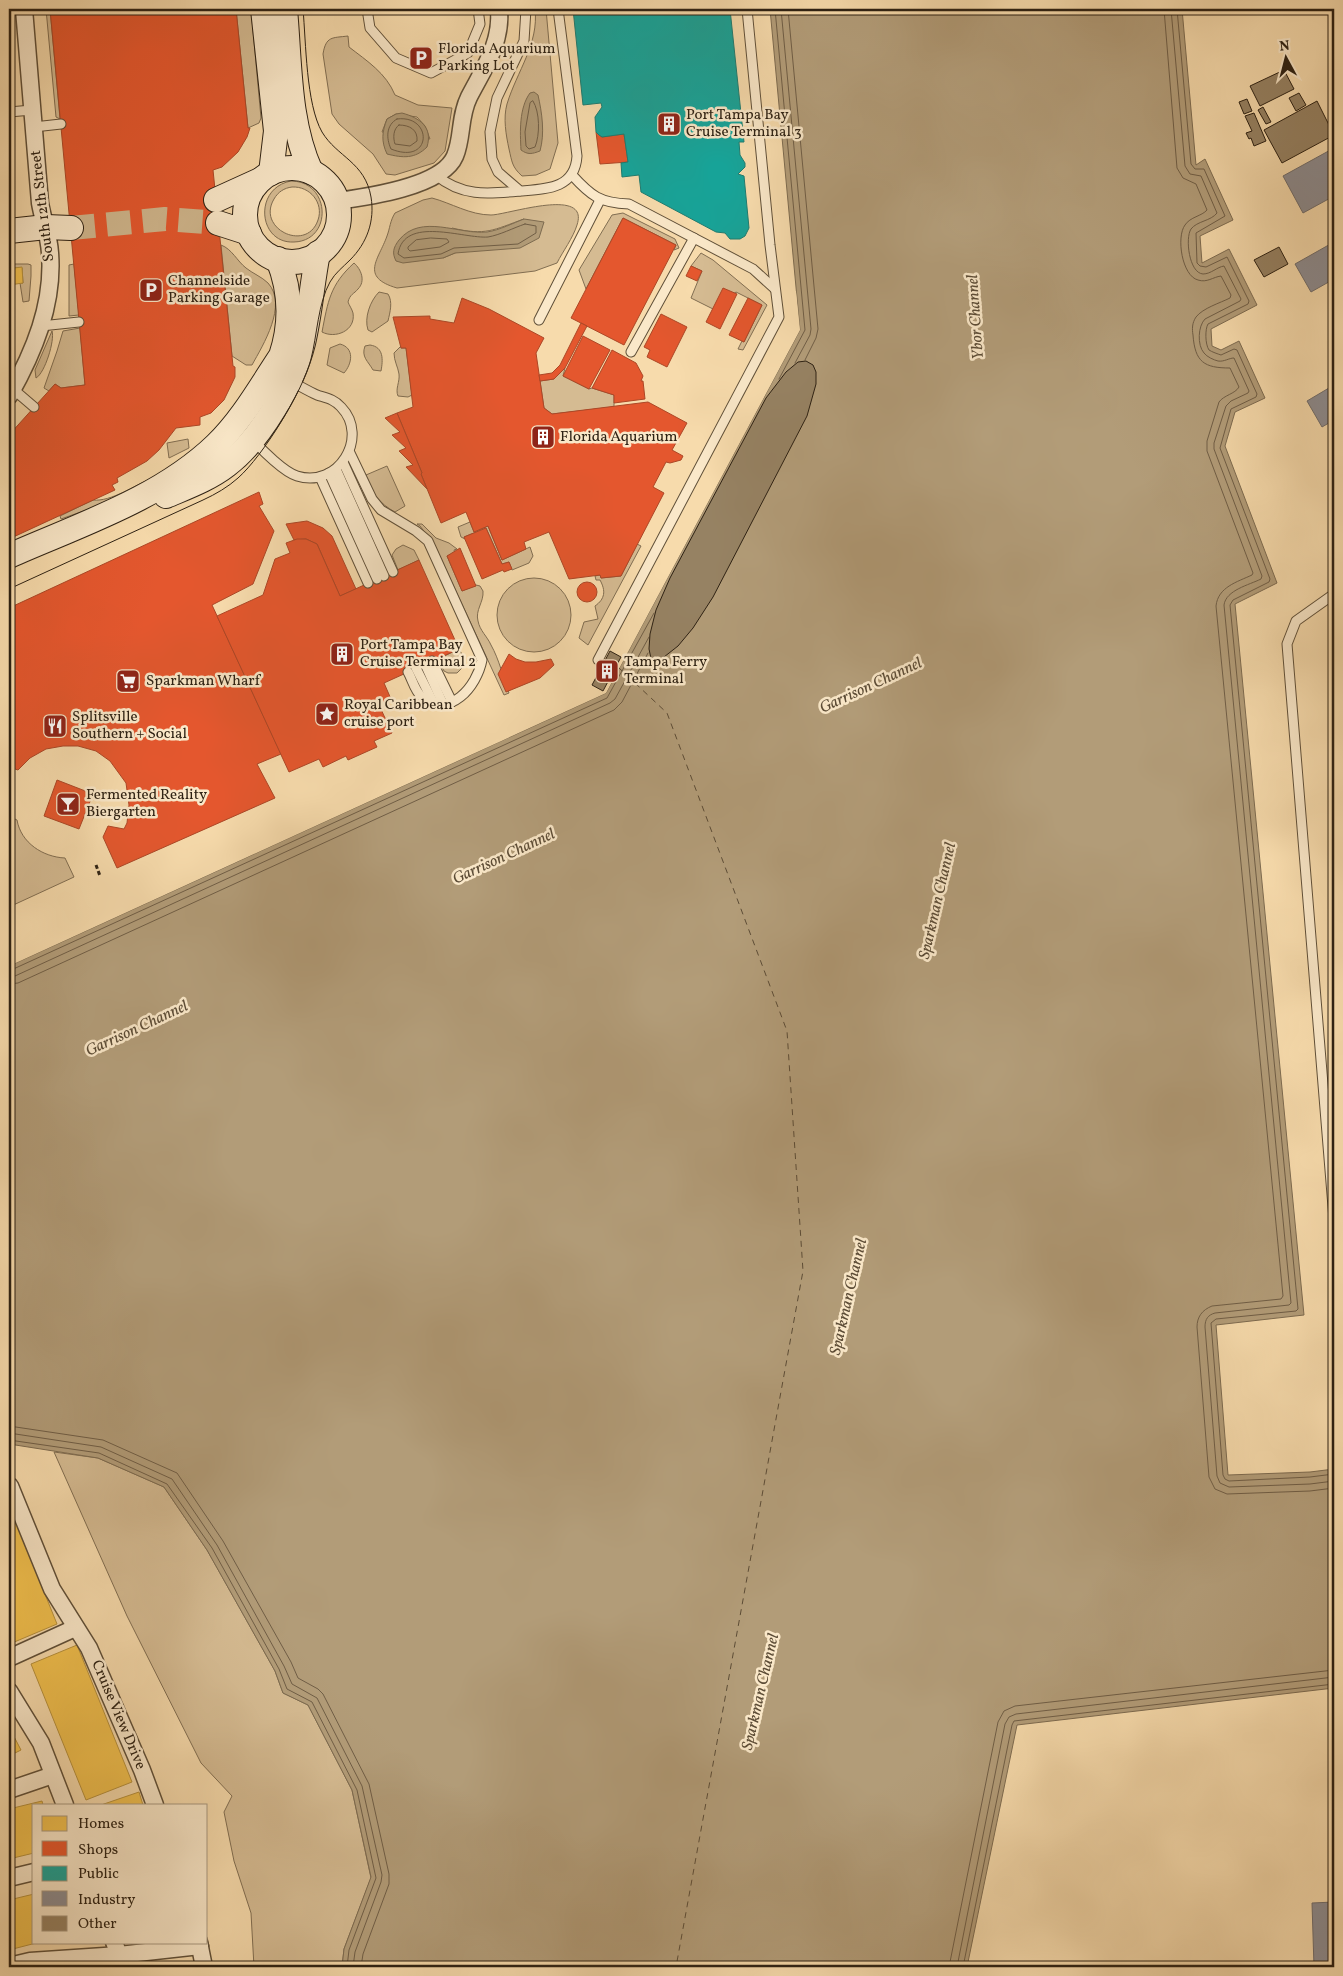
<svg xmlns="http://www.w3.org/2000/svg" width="1343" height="1976" viewBox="0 0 1343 1976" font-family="Vollkorn,serif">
  <rect width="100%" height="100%" fill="#f7dbac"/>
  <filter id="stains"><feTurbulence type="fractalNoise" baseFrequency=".004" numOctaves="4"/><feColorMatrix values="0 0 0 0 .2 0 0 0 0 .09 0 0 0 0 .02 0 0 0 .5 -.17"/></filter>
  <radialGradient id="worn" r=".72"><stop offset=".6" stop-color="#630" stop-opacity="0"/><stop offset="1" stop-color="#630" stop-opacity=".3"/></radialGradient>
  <g fill="#d5bb92" stroke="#816e52" fill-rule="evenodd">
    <polygon points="46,9 50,9 60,119 56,117"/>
    <polygon points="236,9 251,9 261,118 259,123 248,128"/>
    <path d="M535 9H546L558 143 550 169 536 175 522 176C512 167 512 162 509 149 506 135 503 118 507 104 517 71 539 44 535 9Z"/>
    <path d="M348 36 349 47C367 61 386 73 395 95L418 105 452 108 445 151 434 163 395 175 386 174 373 154 339 124 332 114 323 54C326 36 332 38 348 36ZM396 114 417 117 425 126 430 139 382 132 387 119Z"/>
    <path d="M291 181C331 181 333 241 294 242 258 244 253 188 291 181ZM292 187C310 186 324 203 318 220 307 253 256 229 274 199 278 192 284 188 292 187Z"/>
    <path d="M432 198C451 203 470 215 491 215 507 215 590 186 577 225 573 238 563 251 557 263L535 271 397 288C359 277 379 259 387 236 390 228 390 221 395 213L423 200ZM524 219 455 253 443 258 452 228C486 236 493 230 524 219Z"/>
    <polygon points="623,213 675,239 679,248 674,250 676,245 623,218 586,289 579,270 612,215"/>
    <path d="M221 245C232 249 237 261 246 268 252 273 262 277 268 283 288 305 263 345 252 365H246L232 356Z"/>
    <polygon points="701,253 713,260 767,305 743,350 738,349 742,341 744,342 762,305 736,292 713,309 691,298 702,271 691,266"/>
    <path d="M354 263C361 269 366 281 358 289 354 294 350 294 348 302 349 305 352 309 353 313 356 331 335 339 322 332 328 301 330 285 354 263Z"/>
    <polygon points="14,264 28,264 31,265 31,276 29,301 23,302 20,283 23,283 22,268 14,268"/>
    <polygon points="74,264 79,315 69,316 69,265"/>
    <path d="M379 292 388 294C393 302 390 312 388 321L372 332 368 330C364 318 370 301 379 292Z"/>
    <polygon points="80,328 85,385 61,388 55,384 49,391 44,388 57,351 63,331"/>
    <path d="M52 331C55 340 45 373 36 378L35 370Z"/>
    <path d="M340 344C355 348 352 364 344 373L327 365 330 348Z"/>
    <path d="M370 345C384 347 383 360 381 371L373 370C368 361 361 357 365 346Z"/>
    <path d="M401 346V348H406L412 395 408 397 398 396C395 389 400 382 399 374 398 367 394 361 394 353Z"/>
    <polygon points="565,368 563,376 589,389 592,388 614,395 614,407 552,414 544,408 540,381 554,379"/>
    <polygon points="188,439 189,448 169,458 167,443"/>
    <path d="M387 466 405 506 395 512C380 504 370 492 366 475Z"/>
    <path d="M152 478 117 499 61 519 60 516 93 500C111 502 135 485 152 478Z"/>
    <polygon points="470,522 474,532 488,526 502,560 530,547 533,556 529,563 512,570 509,562 502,564 486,528 464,537 465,539 461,537 458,527"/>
    <path d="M417 524H422L436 538 449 543 457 549 454 550 455 553 447 556 462 591 476 585 480 586 483 591C484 602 475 610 478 621 480 631 487 636 491 645 499 659 503 677 509 693L504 695 435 546 420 526Z"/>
    <path d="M637 544 641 546 588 645 579 638 584 622 598 619 595 606C605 599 606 591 600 580H596L595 576 600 575 601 578 621 576Z"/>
    <polygon points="403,545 414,550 419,560 398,570 392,555 396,549"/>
    <circle cx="534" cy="615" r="37"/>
    <polygon points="459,649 463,656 464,666 457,673 448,673 444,671 438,659"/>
    <path d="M9 816 17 820C21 843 43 857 65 858L74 877 9 907Z"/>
    <polygon points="54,1452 98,1458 164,1487 207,1550 275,1671 283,1693 308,1705 352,1790 371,1878 344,1949 342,1967 254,1967 251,1913 234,1861 224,1812 232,1796 201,1763 127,1616"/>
  </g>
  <g fill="#b29c78" stroke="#7d6b50">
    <polygon points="770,9 1182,9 1196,165 1205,159 1233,220 1200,236 1202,263 1229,249 1257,305 1211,329 1212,346 1221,350 1239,341 1265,398 1235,412 1225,446 1277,583 1235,604 1304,1315 1216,1325 1228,1475 1310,1472 1334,1469 1334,1688 1017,1725 967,1967 342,1967 344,1949 371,1877 352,1790 308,1705 283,1693 275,1671 207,1550 164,1487 98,1458 9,1444 9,966 606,693 800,330"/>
    <path d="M534 92 538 95C542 113 545 133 540 151 532 154 528 155 521 150 520 132 519 108 530 93Z"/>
    <path d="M402 113C420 118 433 127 427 147 415 159 403 158 387 154 381 141 382 132 387 119L396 114Z"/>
    <path d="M524 219 544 222 539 238 520 248 455 253 443 258 403 263 396 261C392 253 393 248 399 240 421 213 459 235 487 232 500 230 513 223 524 219Z"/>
  </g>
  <polygon fill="#f7dbac" points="794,291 796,291 800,330 606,693 9,966 9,964 604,691 797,330"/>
  <g fill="#f2c14e" stroke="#b7913c">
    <polygon points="14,264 14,268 22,267 23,283 9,285 9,265"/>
    <polygon points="9,1505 57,1624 12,1643 9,1635"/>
    <polygon points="77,1645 132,1782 86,1800 31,1664"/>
    <polygon points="9,1727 21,1750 9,1756"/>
    <polygon points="139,1792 143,1805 101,1805"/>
    <polygon points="42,1801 43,1805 34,1805 34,1853 9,1859 9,1809"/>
    <polygon points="34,1894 34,1942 40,1942 9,1950 9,1900"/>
    <polygon points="140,1963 182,1967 139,1967"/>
  </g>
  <g fill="#e4572e" stroke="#ad4726">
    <polygon points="50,9 236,9 248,128 250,128 247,137 238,152 222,167 213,170 233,366 235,367 235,377 224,400 211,413 200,417 200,425 176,428 159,450 147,461 117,478 118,482 112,485 115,490 9,539 9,435 55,384 61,388 85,385"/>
    <polygon points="596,132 602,137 624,134 628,162 600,164"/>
    <polygon points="623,218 676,245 624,345 571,318"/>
    <polygon points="691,266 702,271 697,281 686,276"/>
    <polygon points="723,288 737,294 720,329 706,322"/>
    <polygon points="462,298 489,309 544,338 536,353 544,408 552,414 648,402 687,423 672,450 683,456 681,460 670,463 666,462 653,487 664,493 621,576 601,578 600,575 569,579 549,532 524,542 526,549 502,560 488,526 474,532 466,512 441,523 421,474 422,473 397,413 413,407 406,348 401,348 393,317 430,316 430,319 454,323"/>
    <polygon points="748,298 762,305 744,342 729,335"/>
    <polygon points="661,314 687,327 667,367 647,357 650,350 644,347"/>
    <polygon points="581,323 587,326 565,368 554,379 540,381 539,375 552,373 560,365"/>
    <polygon points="583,336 610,350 589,389 563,376"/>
    <polygon points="612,350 636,363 643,376 641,381 643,381 645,399 614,403 614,395 592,388"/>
    <polygon points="397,413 422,473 421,474 427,489 406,467 413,465 399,451 406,448 392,435 400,432 385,418"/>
    <polygon points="259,492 263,504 259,506 274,531 253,584 212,605 281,754 257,764 275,798 117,868 103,837 108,826 124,829 127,823 129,805 126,783 110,761 96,751 78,746 63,746 46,749 30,758 18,770 9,767 9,608"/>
    <polygon points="307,521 323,528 332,536 356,589 340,596 317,544 306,539 294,540 286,524"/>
    <polygon points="486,528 502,564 509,562 512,569 504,572 503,570 482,579 464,537"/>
    <polygon points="297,539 306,539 317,544 340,596 419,560 459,649 384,683 391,699 379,705 392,733 374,741 377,747 348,760 346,756 323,767 319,759 289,772 217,616 263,595 275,559 290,553 286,543"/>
    <polygon points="460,548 476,586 462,591 447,556"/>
    <circle cx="587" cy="592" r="10"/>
    <polygon points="509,654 516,659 525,662 536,662 551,659 554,665 540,678 506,692 498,674"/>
    <polygon points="57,780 93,794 79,829 44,816"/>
  </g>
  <polygon fill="#17a398" stroke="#1e7c70" points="573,9 730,9 744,142 739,142 740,155 745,163 745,167 738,174 744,176 749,228 745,236 740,239 730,239 725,233 716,232 641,192 639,175 622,177 621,163 628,162 624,134 602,137 599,135 596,132 595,117 602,107 601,103 583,105"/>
  <g fill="#8d8d92" stroke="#706d6c">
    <polygon points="1334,148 1334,196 1303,213 1283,176"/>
    <polygon points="1334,242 1334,279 1311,292 1295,264"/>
    <polygon points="1334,385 1334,420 1322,427 1307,401"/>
    <polygon points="1334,1902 1334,1967 1314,1967 1312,1903"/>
  </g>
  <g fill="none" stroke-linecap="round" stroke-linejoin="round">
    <g stroke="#705e46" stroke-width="1">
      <polyline points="775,9 805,330 779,379"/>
      <polyline points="781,9 811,329 810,335 795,363"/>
      <polyline points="788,9 818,329 816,338 805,360"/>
      <path d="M1164 9 1177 168 1183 178 1196 184 1207 210C1202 216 1190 217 1185 225 1176 237 1182 276 1198 280 1207 283 1213 277 1221 276L1231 295 1230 298C1220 303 1203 308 1196 317 1192 323 1192 329 1193 335 1195 362 1204 368 1230 368L1239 387C1235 394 1224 395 1219 402L1207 441V451L1253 573 1252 575C1237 582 1218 587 1216 606L1283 1296 1281 1299 1212 1306C1202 1310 1197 1317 1197 1327L1209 1477 1215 1489 1227 1494 1310 1491 1334 1488"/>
      <path d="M1171 9 1185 166 1190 174 1201 176 1217 213C1211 221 1197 221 1191 229 1185 238 1189 273 1203 274 1211 274 1217 267 1224 266L1241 299 1240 301 1205 319C1198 326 1197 345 1204 353 1207 357 1214 360 1218 361 1224 362 1229 358 1234 358L1249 391 1248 393 1231 401 1226 406 1214 443V449L1262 576 1261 579C1249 585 1226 590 1224 605L1291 1303 1289 1305 1215 1313C1208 1315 1205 1319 1205 1327L1217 1476 1220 1483 1229 1487 1310 1484 1334 1481"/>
      <path d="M1177 9 1191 164 1195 169H1204L1225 216 1196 233 1197 263 1200 266 1206 267 1227 257 1249 301 1248 304 1208 324C1205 329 1205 344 1209 350 1212 352 1218 354 1221 355L1234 349 1237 350 1257 394 1256 397 1231 409 1220 448 1270 579 1269 582 1233 600 1230 605 1298 1309 1296 1311 1216 1319 1211 1323 1223 1475 1225 1479 1229 1481 1310 1477 1334 1474"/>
      <path d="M533 101C540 112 540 135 535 147L529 149 526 146 525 132 530 103Z"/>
      <path d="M397 119C433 114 433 166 391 149 386 138 386 125 397 119Z"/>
      <path d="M399 125C410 125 418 130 417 141L410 146 395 144C393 138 393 129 399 125Z"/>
      <path d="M525 224 536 226V233L518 244 454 248 441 254 404 258 398 254C404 215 464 239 488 237 500 235 513 228 525 224Z"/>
      <polygon points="431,238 447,239 449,242 440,247 410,251 408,249 408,247 416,240"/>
      <polyline points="9,971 607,698 654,613"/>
      <polyline points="9,977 15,976 610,703 615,699 649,637"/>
      <polyline points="9,984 18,983 614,710 622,702 648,653"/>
      <polyline points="9,1426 103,1440 177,1473 223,1541 291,1662 298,1678 318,1689 323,1694 369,1784 389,1874 389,1884 363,1954 361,1967"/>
      <polyline points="9,1433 101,1447 172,1479 217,1545 284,1666 292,1684 317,1698 362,1786 382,1875 381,1882 355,1952 353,1967"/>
      <polyline points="9,1440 99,1453 167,1484 212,1548 279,1669 287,1689 312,1702 357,1790 376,1878 349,1950 347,1967"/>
      <polyline points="949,1967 998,1722 1004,1711 1015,1706 1334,1670"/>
      <polyline points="957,1967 1005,1724 1009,1717 1016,1714 1334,1677"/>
      <polyline points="963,1967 1012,1725 1014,1721 1334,1684"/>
    </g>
    <polyline stroke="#5c4c36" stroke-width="1" stroke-dasharray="6 5" stroke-linecap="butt" points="619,668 667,713 787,1031 803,1271 676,1967"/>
  </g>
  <g fill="#968263" stroke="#2d2113">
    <polygon points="1284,70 1294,89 1260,106 1250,86"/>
    <polygon points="1299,93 1306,105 1296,111 1289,98"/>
    <polygon points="1247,99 1252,111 1244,114 1239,102"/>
    <polygon points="1317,101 1334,135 1282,163 1264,130"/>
    <polygon points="1263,107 1271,122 1266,124 1258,110"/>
    <polygon points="1254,113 1266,141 1254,146 1251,138 1249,139 1246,133 1252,131 1245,116"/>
    <polygon points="1279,247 1288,264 1264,277 1254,260"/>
    <polygon points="806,361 813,365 816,372 816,384 807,416 713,597 693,628 678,646 664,657 652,663 649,649 650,634 656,610 670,578 766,398 786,372 798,362"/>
    <polygon points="610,651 621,657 603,691 592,685"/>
  </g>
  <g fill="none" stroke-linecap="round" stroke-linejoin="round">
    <polyline stroke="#cfb68d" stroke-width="24" stroke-dasharray="24 12" stroke-linecap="butt" points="71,228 165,219 218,223"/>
    <g stroke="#605039" stroke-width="11">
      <g id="service">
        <polyline points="367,9 370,28 396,58 431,73 468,53 480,24 478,9"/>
        <path d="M526 9 524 41 497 98 490 132 492 159 498 172 520 191C546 189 575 189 577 156L558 9"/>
        <polyline points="9,112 32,110"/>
        <polyline points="34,127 61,124"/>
        <path d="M436 175C462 197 488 194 520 191"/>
        <path d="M572 175C591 196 600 203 629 204L753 269 775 289"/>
        <polyline points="539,320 600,200"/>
        <polyline points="41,326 79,322"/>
        <polyline points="631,352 694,238"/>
        <polyline points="13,389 34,407"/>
        <path d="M253 440C263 451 284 472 297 476 338 489 370 437 341 407 334 399 326 398 317 395 308 391 298 385 290 381"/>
        <path d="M349 451 372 499 381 510 416 531 428 541 482 660C477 686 450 720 421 696 415 691 412 679 408 672"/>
        <polyline points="343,462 393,572"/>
        <polyline points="336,469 384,576"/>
        <polyline points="329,473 377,579"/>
        <polyline points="320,477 368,583"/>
        <polyline points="1334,594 1296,621 1287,644 1334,1219"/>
        <polyline points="598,660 779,317 770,245 747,9"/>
        <polyline points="432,661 452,702"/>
        <polyline points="425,664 443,704"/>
        <polyline points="416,668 434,704"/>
      </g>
    </g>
    <g stroke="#605039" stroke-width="19">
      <g id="minor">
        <path d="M337 201C367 197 442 187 455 156 463 137 459 117 469 97 484 68 502 43 499 9"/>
        <path d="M9 396C34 352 54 304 50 253 49 236 43 220 40 203L24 9"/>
        <polyline points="10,1486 52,1589 89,1648 142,1770 155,1805"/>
        <polyline points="9,1658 75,1628"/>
        <polyline points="9,1691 41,1743 65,1805"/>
        <polyline points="9,1790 53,1775"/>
        <polyline points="9,1878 34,1872"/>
        <polyline points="114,1942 119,1955 118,1967"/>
        <polyline points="199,1942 204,1967"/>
        <polyline points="9,1966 30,1961 119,1955 200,1946"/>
      </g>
    </g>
    <g stroke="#2d2113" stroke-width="26">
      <g id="secondary">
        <polyline points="263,9 276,131 271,173"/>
        <path d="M285 9C290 63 288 122 311 172"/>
        <circle cx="292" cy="215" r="47"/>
        <polyline points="216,200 260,180"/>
        <polyline points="218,223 249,233"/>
        <polyline points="9,231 46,227 71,228"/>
        <path d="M166 496C187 487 209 479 227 465 260 440 293 383 303 343 310 314 312 283 318 253"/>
        <path d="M9 556C79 525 160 499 216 445 242 420 261 386 281 356 292 323 291 291 278 259"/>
      </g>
    </g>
    <g stroke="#2d2113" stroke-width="3" stroke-dasharray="4 2.5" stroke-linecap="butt">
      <polyline points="608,664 619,668"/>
      <polyline points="96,865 100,876"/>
    </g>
    <use href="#service" stroke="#fae8c9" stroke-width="9"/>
    <use href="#minor" stroke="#fae8c9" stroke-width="16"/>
    <use href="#secondary" stroke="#fae8c9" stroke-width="24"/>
    <path stroke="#2d2113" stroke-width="1" d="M9 589 203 500C216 494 228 487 238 478 263 456 303 391 311 359 317 336 318 303 330 282 335 273 343 267 350 260 367 243 375 221 371 197 365 162 337 157 322 132 306 104 306 42 303 9"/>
  </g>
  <defs>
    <g id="parking-square" transform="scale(1.25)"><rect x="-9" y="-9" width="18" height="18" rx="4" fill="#8f2418" stroke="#fae8c9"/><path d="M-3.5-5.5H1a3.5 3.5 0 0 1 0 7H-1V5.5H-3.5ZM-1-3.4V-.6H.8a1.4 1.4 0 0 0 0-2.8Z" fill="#fff"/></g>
    <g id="building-square" transform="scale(1.25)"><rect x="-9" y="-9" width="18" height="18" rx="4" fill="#8f2418" stroke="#fae8c9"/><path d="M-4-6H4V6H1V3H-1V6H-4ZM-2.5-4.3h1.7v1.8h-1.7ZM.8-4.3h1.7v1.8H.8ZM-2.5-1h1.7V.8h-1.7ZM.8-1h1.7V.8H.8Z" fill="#fff"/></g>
    <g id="supermarket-square" transform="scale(1.25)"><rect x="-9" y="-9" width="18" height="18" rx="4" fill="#8f2418" stroke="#fae8c9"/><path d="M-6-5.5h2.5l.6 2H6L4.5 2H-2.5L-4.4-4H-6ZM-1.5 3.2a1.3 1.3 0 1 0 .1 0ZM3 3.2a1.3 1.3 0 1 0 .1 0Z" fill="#fff"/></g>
    <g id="sight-square" transform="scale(1.25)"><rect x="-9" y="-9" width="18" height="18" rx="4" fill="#8f2418" stroke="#fae8c9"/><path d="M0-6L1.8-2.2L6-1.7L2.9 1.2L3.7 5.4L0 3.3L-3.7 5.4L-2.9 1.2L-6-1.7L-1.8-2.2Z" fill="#fff"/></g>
    <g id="restaurant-square" transform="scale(1.25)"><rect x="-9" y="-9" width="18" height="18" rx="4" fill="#8f2418" stroke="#fae8c9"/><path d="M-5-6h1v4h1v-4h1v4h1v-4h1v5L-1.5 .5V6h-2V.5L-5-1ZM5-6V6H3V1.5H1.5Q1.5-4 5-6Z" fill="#fff"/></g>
    <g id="bar-square" transform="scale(1.25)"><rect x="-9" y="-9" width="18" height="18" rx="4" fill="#8f2418" stroke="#fae8c9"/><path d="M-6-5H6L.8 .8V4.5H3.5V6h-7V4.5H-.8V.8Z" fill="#fff"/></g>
  </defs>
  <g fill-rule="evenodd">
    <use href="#parking-square" x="421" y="58"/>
    <use href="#building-square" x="669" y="124"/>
    <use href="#parking-square" x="151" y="290"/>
    <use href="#building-square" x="543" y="437"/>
    <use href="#building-square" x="342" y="654"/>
    <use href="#building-square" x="607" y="671"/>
    <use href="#supermarket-square" x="128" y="681"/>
    <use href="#sight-square" x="327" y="714"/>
    <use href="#restaurant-square" x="55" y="726"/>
    <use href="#bar-square" x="68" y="804"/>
  </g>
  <g text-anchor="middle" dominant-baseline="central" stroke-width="5" stroke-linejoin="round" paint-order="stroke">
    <g font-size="15" fill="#2d2113" stroke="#fae8c9" text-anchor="start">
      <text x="438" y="49">Florida Aquarium<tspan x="438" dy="17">Parking Lot</tspan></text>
      <text x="686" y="115">Port Tampa Bay<tspan x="686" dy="17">Cruise Terminal 3</tspan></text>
      <text x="168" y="281">Channelside<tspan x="168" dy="17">Parking Garage</tspan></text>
      <text x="560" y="437">Florida Aquarium</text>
      <text x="360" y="645">Port Tampa Bay<tspan x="360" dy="17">Cruise Terminal 2</tspan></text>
      <text x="624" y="662">Tampa Ferry<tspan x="624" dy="17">Terminal</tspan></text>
      <text x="146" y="681">Sparkman Wharf</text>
      <text x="344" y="705">Royal Caribbean<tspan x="344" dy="17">cruise port</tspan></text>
      <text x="72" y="717">Splitsville<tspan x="72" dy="17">Southern + Social</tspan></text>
      <text x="86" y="795">Fermented Reality<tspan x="86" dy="17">Biergarten</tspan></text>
    </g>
    <g font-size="15" fill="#2d2113" stroke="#fae8c9">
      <text transform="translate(43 206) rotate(-97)">South 12th Street</text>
      <text transform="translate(118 1715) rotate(67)">Cruise View Drive</text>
    </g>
    <g font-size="16" font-style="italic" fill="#5c4c36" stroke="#fae8c9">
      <text transform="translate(976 317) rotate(-94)">Ybor Channel</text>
      <text transform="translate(871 686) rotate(-25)">Garrison Channel</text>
      <text transform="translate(504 857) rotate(-25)">Garrison Channel</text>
      <text transform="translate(938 901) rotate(-77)">Sparkman Channel</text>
      <text transform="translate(137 1029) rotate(-25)">Garrison Channel</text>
      <text transform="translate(849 1297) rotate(-77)">Sparkman Channel</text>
      <text transform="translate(761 1692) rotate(-77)">Sparkman Channel</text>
    </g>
  </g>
  <rect width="1343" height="1976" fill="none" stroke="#f7dbac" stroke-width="30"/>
  <rect x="10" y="10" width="1323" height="1956" fill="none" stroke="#2d2113" stroke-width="2.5"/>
  <rect x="15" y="15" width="1313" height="1946" fill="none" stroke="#2d2113"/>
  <rect x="32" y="1804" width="175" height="140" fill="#fae8c9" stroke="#a89880"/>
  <rect x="42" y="1816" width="25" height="15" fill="#f2c14e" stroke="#a89880"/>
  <text x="78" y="1828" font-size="15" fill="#2d2113">Homes</text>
  <rect x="42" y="1841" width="25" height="15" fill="#e4572e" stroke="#a89880"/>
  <text x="78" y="1854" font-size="15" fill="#2d2113">Shops</text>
  <rect x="42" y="1866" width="25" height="15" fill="#17a398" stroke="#a89880"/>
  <text x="78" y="1878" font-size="15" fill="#2d2113">Public</text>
  <rect x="42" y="1891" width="25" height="15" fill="#8d8d92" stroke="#a89880"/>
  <text x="78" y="1904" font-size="15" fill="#2d2113">Industry</text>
  <rect x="42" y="1916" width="25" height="15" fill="#968263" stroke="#a89880"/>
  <text x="78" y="1928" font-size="15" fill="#2d2113">Other</text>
  <g transform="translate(1286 58) rotate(353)" stroke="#fae8c9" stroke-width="4" paint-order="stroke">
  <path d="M0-4L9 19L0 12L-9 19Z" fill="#2d2113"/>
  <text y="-8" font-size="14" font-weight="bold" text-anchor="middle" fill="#2d2113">N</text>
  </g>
  <rect width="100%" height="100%" filter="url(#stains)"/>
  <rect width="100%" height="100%" fill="url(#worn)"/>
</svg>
